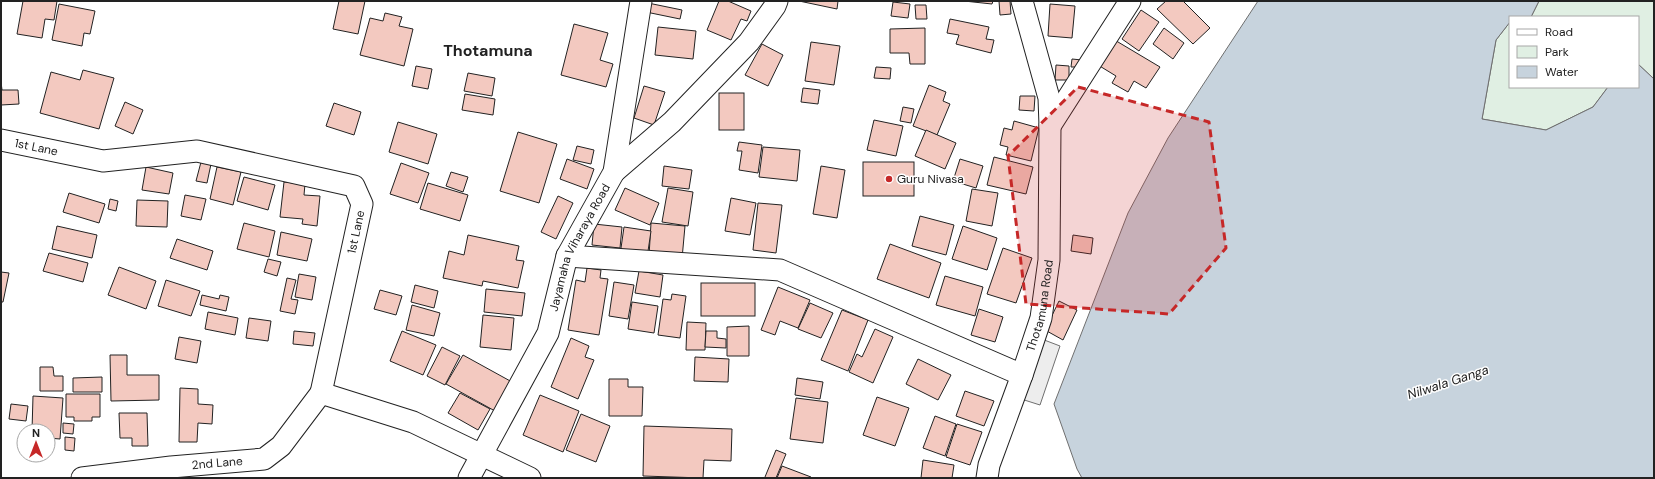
<svg xmlns="http://www.w3.org/2000/svg" width="1655" height="479" viewBox="0 0 1655 479" font-family="'DM Sans',sans-serif">
  <rect width="100%" height="100%" fill="#fff"/>
  <g fill="#e0efe3" stroke="#6f6f6f">
    <polygon points="1539,1 1654,1 1654,79 1638,64 1638,17 1531,17"/>
    <polygon points="1510,22 1510,87 1608,87 1593,107 1546,130 1482,119 1496,40"/>
  </g>
  <polygon fill="#ededed" stroke="#6f6f6f" points="1039,338 1060,346 1040,405 1018,398"/>
  <polygon fill="#c7d3dd" stroke="#6f6f6f" points="1258,1 1539,1 1531,17 1510,17 1510,22 1496,40 1482,119 1546,130 1593,107 1608,87 1638,87 1638,64 1654,79 1654,478 1082,478 1077,469 1054,404 1128,213 1168,138"/>
  <g fill="#f3c9c0" stroke="#222">
    <polygon points="23,1 57,1 54,20 45,19 42,38 17,34"/>
    <polygon points="339,1 365,1 358,34 333,29"/>
    <polygon points="719,1 728,1 751,11 747,21 741,19 731,40 707,30"/>
    <polygon points="799,1 838,1 837,9"/>
    <polygon points="964,1 993,1 992,4"/>
    <polygon points="999,1 1010,1 1011,14 1000,15"/>
    <polygon points="1166,1 1183,1 1210,28 1193,44 1157,9"/>
    <polygon points="893,2 910,4 908,18 891,16"/>
    <polygon points="648,3 682,10 680,19 646,12"/>
    <polygon points="59,4 95,11 90,34 84,33 82,46 52,40"/>
    <polygon points="1050,4 1075,6 1072,38 1048,36"/>
    <polygon points="915,5 926,5 927,19 916,19"/>
    <polygon points="1141,10 1159,22 1139,51 1122,39"/>
    <polygon points="385,13 402,17 399,26 413,29 404,66 360,55 370,18 383,21"/>
    <polygon points="950,19 989,27 986,39 994,40 991,53 956,44 959,35 947,33"/>
    <polygon points="574,24 608,33 600,60 613,64 606,87 561,75"/>
    <polygon points="658,27 696,31 693,59 655,55"/>
    <polygon points="925,28 925,64 910,64 909,53 890,53 890,29"/>
    <polygon points="1164,28 1184,43 1173,59 1153,44"/>
    <polygon points="1113,39 1160,67 1146,88 1134,81 1128,92 1112,83 1116,76 1098,65"/>
    <polygon points="811,42 840,46 834,85 805,81"/>
    <polygon points="762,44 783,55 768,86 745,75"/>
    <polygon points="1072,59 1082,60 1081,67 1071,67"/>
    <polygon points="1056,65 1069,66 1069,80 1055,80"/>
    <polygon points="416,66 432,69 428,89 412,86"/>
    <polygon points="876,67 891,68 890,79 874,78"/>
    <polygon points="83,70 114,78 99,129 40,113 51,72 80,80"/>
    <polygon points="468,73 495,78 492,96 464,91"/>
    <polygon points="1,82 2,90 18,90 19,104 1,105"/>
    <polygon points="929,85 946,92 943,101 950,104 937,135 913,126"/>
    <polygon points="644,86 665,92 654,125 634,118"/>
    <polygon points="803,88 820,90 818,104 801,102"/>
    <rect x="719" y="93" width="25" height="37"/>
    <polygon points="465,94 495,99 493,115 462,110"/>
    <polygon points="1020,96 1035,96 1034,111 1019,110"/>
    <polygon points="125,102 143,110 133,134 115,126"/>
    <polygon points="334,103 361,112 354,135 326,126"/>
    <polygon points="903,107 914,109 911,123 900,121"/>
    <polygon points="874,120 903,126 896,156 867,150"/>
    <polygon points="1014,121 1039,128 1031,161 1006,155 1008,147 1000,145 1004,128 1012,130"/>
    <polygon points="398,122 437,134 428,164 389,152"/>
    <polygon points="926,130 956,143 945,169 915,156"/>
    <polygon points="518,132 557,144 539,203 500,191"/>
    <polygon points="739,142 762,145 758,173 739,170 742,151 737,151"/>
    <polygon points="577,146 594,150 591,164 573,160"/>
    <polygon points="763,147 800,150 797,181 759,177"/>
    <polygon points="994,157 1033,167 1026,194 987,185"/>
    <polygon points="567,159 594,169 587,189 560,179"/>
    <polygon points="960,159 983,166 976,188 953,181"/>
    <polygon points="201,162 211,164 207,183 196,181"/>
    <rect x="863" y="162" width="51" height="34"/>
    <polygon points="401,163 429,173 418,203 390,194"/>
    <polygon points="664,166 692,170 689,189 662,186"/>
    <polygon points="821,166 845,170 837,218 813,214"/>
    <polygon points="146,167 173,173 169,194 142,190"/>
    <polygon points="217,167 241,172 233,205 210,199"/>
    <polygon points="451,172 468,177 463,192 446,186"/>
    <polygon points="244,177 275,185 268,210 237,201"/>
    <polygon points="284,182 305,184 304,195 320,196 317,226 302,224 303,219 280,217"/>
    <polygon points="428,183 468,195 460,221 420,209"/>
    <polygon points="625,188 659,203 650,225 615,210"/>
    <polygon points="668,188 693,192 688,226 662,222"/>
    <polygon points="972,189 998,193 992,226 966,221"/>
    <polygon points="69,193 105,204 99,223 63,212"/>
    <polygon points="185,195 206,199 201,220 181,216"/>
    <polygon points="558,196 573,203 556,239 541,232"/>
    <polygon points="731,198 756,203 750,235 725,231"/>
    <polygon points="110,199 118,201 116,211 108,209"/>
    <polygon points="137,200 168,201 167,227 136,226"/>
    <polygon points="758,203 782,205 776,253 753,250"/>
    <polygon points="920,216 954,225 946,255 912,246"/>
    <polygon points="244,223 275,231 269,257 237,249"/>
    <polygon points="651,223 685,226 682,259 649,256"/>
    <polygon points="594,224 622,227 620,248 592,245"/>
    <polygon points="57,226 97,235 92,258 52,249"/>
    <polygon points="963,226 997,238 987,270 952,259"/>
    <polygon points="624,227 651,231 647,258 620,255"/>
    <polygon points="281,232 312,239 307,261 277,255"/>
    <polygon points="468,235 519,246 516,260 524,261 518,288 483,281 482,286 443,278 449,251 464,255"/>
    <polygon points="1073,235 1093,238 1091,254 1071,251"/>
    <polygon points="177,239 213,251 207,270 170,258"/>
    <polygon points="890,244 941,263 929,298 877,279"/>
    <polygon points="1003,248 1032,258 1016,303 987,294"/>
    <polygon points="49,253 88,263 83,282 43,271"/>
    <polygon points="268,259 281,262 277,276 264,272"/>
    <polygon points="119,267 156,281 146,309 108,295"/>
    <polygon points="587,268 601,270 600,278 608,279 599,335 568,330 576,280 585,282"/>
    <polygon points="639,271 663,275 660,297 635,293"/>
    <polygon points="1,272 9,273 3,302 1,302"/>
    <polygon points="299,274 316,277 312,300 295,297"/>
    <polygon points="945,276 983,287 975,316 936,305"/>
    <polygon points="287,278 296,280 291,299 298,300 295,314 280,311"/>
    <polygon points="166,280 200,291 191,316 158,306"/>
    <polygon points="614,282 634,285 628,319 609,316"/>
    <rect x="701" y="283" width="54" height="33"/>
    <polygon points="415,285 438,291 434,308 411,302"/>
    <polygon points="778,287 810,300 798,328 780,321 775,335 761,330"/>
    <polygon points="486,289 525,293 522,316 484,312"/>
    <polygon points="380,290 402,296 396,315 374,309"/>
    <polygon points="672,294 686,296 680,338 658,335 663,299 671,300"/>
    <polygon points="202,295 219,299 220,295 229,297 226,311 200,305"/>
    <polygon points="1059,301 1077,310 1063,340 1045,330"/>
    <polygon points="632,302 658,306 654,333 628,329"/>
    <polygon points="810,303 833,313 821,338 798,329"/>
    <polygon points="412,305 440,313 434,336 406,330"/>
    <polygon points="979,309 1003,317 995,342 971,335"/>
    <polygon points="842,310 868,320 848,371 821,360"/>
    <polygon points="208,312 238,318 235,335 205,329"/>
    <polygon points="483,315 514,318 511,350 480,347"/>
    <polygon points="249,318 271,321 268,341 246,338"/>
    <polygon points="687,322 706,323 705,350 686,350"/>
    <polygon points="749,326 749,356 727,356 727,327"/>
    <polygon points="875,329 893,337 873,383 849,372 857,354 862,357"/>
    <polygon points="294,331 315,333 313,346 293,344"/>
    <polygon points="402,331 436,345 423,375 390,361"/>
    <polygon points="706,331 717,331 717,338 726,339 726,348 705,347"/>
    <polygon points="179,337 201,341 197,363 175,359"/>
    <polygon points="571,338 589,346 585,357 594,360 578,399 551,387"/>
    <polygon points="442,347 460,356 445,385 427,376"/>
    <polygon points="110,355 127,355 127,375 159,375 159,400 111,401"/>
    <polygon points="463,355 512,382 495,411 446,384"/>
    <polygon points="695,357 729,359 728,382 694,381"/>
    <polygon points="918,359 951,375 938,400 906,384"/>
    <polygon points="40,367 53,367 54,376 63,376 63,391 40,391"/>
    <polygon points="102,377 102,392 73,392 73,378"/>
    <polygon points="797,378 823,382 820,399 795,395"/>
    <polygon points="609,379 628,379 628,387 643,387 642,416 609,416"/>
    <polygon points="180,388 198,389 198,404 213,405 212,424 198,423 197,442 179,442"/>
    <polygon points="965,391 994,401 984,426 956,416"/>
    <polygon points="460,393 490,409 478,430 448,413"/>
    <polygon points="66,394 100,394 100,417 92,417 92,421 74,421 74,417 66,417"/>
    <polygon points="540,395 579,411 563,452 523,435"/>
    <polygon points="33,396 63,398 60,439 48,438 48,431 32,431"/>
    <polygon points="877,397 909,408 895,446 863,435"/>
    <polygon points="796,398 828,402 823,443 790,439"/>
    <polygon points="11,404 28,406 26,421 9,419"/>
    <polygon points="119,413 147,413 148,446 132,446 132,438 120,438"/>
    <polygon points="581,414 610,426 596,462 566,450"/>
    <polygon points="935,416 956,424 945,456 923,448"/>
    <polygon points="63,423 74,424 73,434 63,433"/>
    <polygon points="957,424 982,432 970,465 946,457"/>
    <polygon points="644,426 732,429 731,461 704,460 703,478 643,476"/>
    <polygon points="65,437 75,438 74,451 65,450"/>
    <polygon points="776,450 786,454 776,478 766,478 765,477"/>
    <polygon points="923,460 954,465 952,478 921,478"/>
    <polygon points="782,466 811,477 811,478 777,478"/>
  </g>
  <g fill="none" stroke-linecap="round" stroke-linejoin="round">
    <g stroke="#222" stroke-width="23">
      <g id="minor">
        <polyline points="1050,126 1130,1"/>
        <path id="s1" d="M1 140 103 161 197 151 354 186 362 204 321 393 413 422 530 478"/>
        <polyline points="614,172 672,122 749,42 775,6 777,1"/>
        <polyline points="567,256 780,270 1022,375"/>
        <path id="s2" d="M82 478 171 467 264 459 281 446 321 393"/>
        <path id="s3" d="M469 478 548 333 567 256 614 172 641 1"/>
        <path id="s4" d="M987 478 989 465 1022 375 1041 318 1049 260 1050 126 1049 98 1022 1"/>
      </g>
    </g>
    <use href="#minor" stroke="#fff" stroke-width="21"/>
  </g>
  <path fill="#c62828" fill-opacity="0.2" stroke="#c62828" stroke-width="3" stroke-dasharray="8 5" stroke-linejoin="round" d="M1078 87 1209 122 1226 248 1169 314 1026 304 1008 156Z"/>
  <circle fill="#c62828" stroke="#fff" stroke-width="1.5" cx="889" cy="179" r="4"/>
  <g text-anchor="middle" dominant-baseline="central" stroke-width="3" stroke-linejoin="round" paint-order="stroke">
    <g font-size="12" fill="#222" stroke="#fff">
      <text stroke="none"><textPath href="#s1" startOffset="36">1st Lane</textPath></text>
      <text transform="translate(356 232) rotate(-78)">1st Lane</text>
      <text stroke="none"><textPath href="#s3" startOffset="257">Jayamaha Viharaya Road</textPath></text>
      <text stroke="none"><textPath href="#s4" startOffset="181">Thotamuna Road</textPath></text>
      <text stroke="none"><textPath href="#s2" startOffset="136">2nd Lane</textPath></text>
    </g>
    <g font-size="12" fill="#222" stroke="#fff" text-anchor="start">
      <text x="897" y="179">Guru Nivasa</text>
    </g>
    <g font-size="13" font-style="italic" fill="#222" stroke="#fff">
      <text transform="translate(1448 382) rotate(-18)">Nilwala Ganga</text>
    </g>
    <g font-size="16" font-weight="bold" fill="#222" stroke="#fff">
      <text x="488" y="50">Thotamuna</text>
    </g>
  </g>
  <rect width="1655" height="479" fill="none" stroke="#222222" stroke-width="4"/>
  <rect x="1509" y="16" width="130" height="72" fill="#ffffff" stroke="#a7a7a7"/>
  <rect x="1517" y="29" width="20" height="6" fill="#ffffff" stroke="#a7a7a7"/>
  <text x="1545" y="36" font-size="12" fill="#222222">Road</text>
  <rect x="1517" y="46" width="20" height="12" fill="#e0efe3" stroke="#a7a7a7"/>
  <text x="1545" y="56" font-size="12" fill="#222222">Park</text>
  <rect x="1517" y="66" width="20" height="12" fill="#c7d3dd" stroke="#a7a7a7"/>
  <text x="1545" y="76" font-size="12" fill="#222222">Water</text>
  <g transform="translate(36 443)"><circle r="19" fill="#ffffff" stroke="#a7a7a7"/>
  <path d="M0-3L7 15L0 10L-7 15Z" fill="#c62828"/>
  <text y="-6" font-size="11" font-weight="bold" text-anchor="middle" fill="#222222">N</text>
  </g>
</svg>
